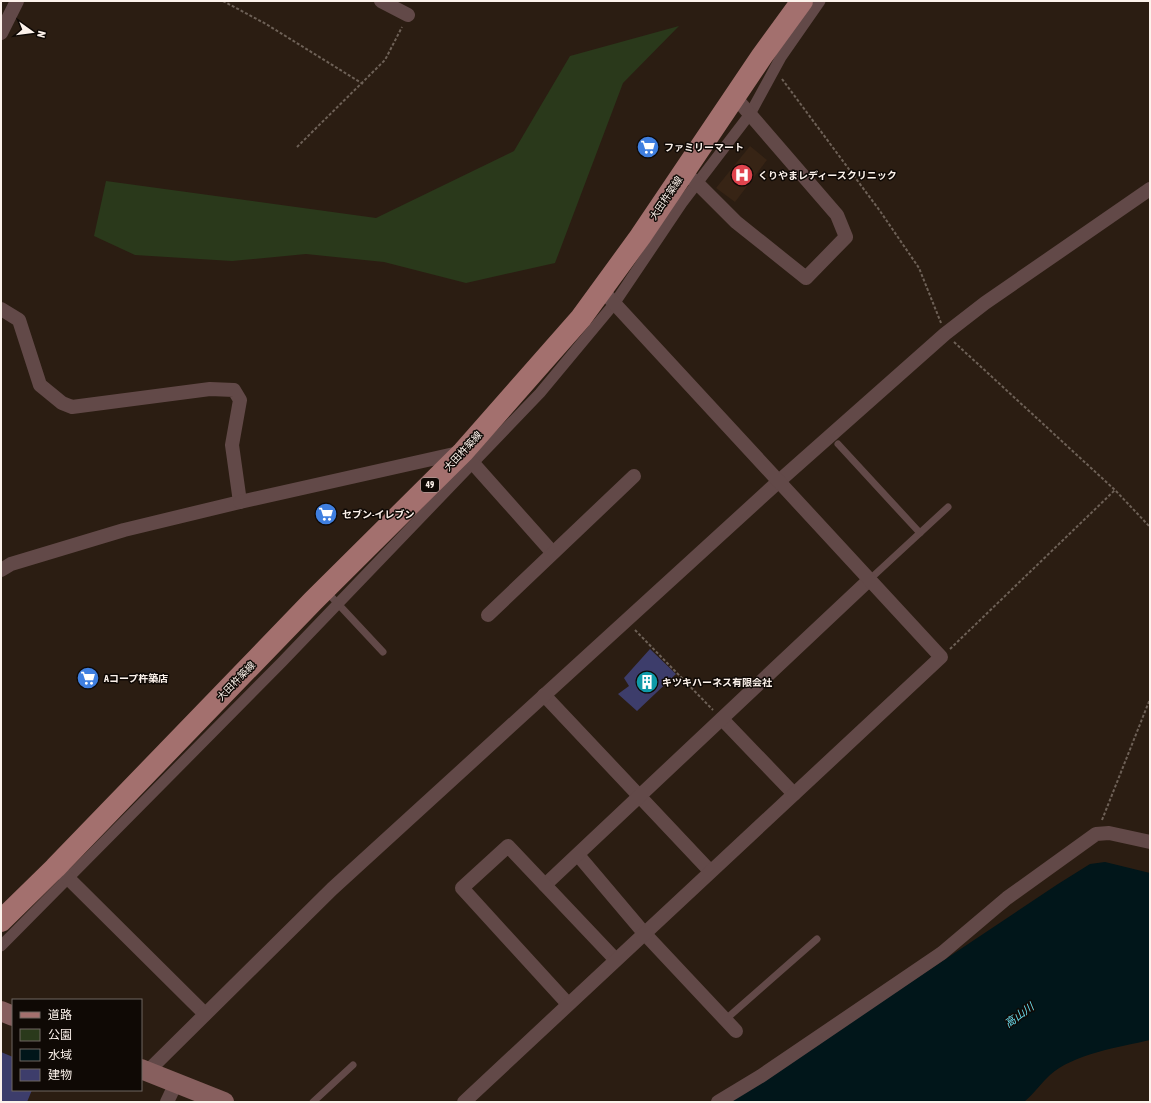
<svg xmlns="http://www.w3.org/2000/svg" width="1151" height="1103" viewBox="0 0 1151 1103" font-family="'Asap Condensed','Noto Sans JP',sans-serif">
  <rect width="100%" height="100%" fill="#2b1d12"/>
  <polygon fill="#372415" points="750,146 767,160 735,202 716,188"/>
  <polygon fill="#2a391b" points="679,26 623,83 555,263 466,283 384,262 306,254 232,261 135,255 94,236 106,181 376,218 514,151 570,56"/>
  <path fill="#01161a" d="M1105 862 1150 873V1040C1120 1047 1073 1054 1050 1075 1041 1083 1034 1094 1024 1102H731L1058 884 1090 864Z"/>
  <g fill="#3d3d6b">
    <polygon points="650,649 676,674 637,711 618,694 629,686 624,678"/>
    <polygon points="1,1052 13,1057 13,1090 32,1090 27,1102 1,1102"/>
  </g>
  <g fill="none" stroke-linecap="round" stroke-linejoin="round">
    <g stroke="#6e6157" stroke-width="2" stroke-dasharray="3 2" stroke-linecap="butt">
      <polyline points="223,1 266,24 363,84"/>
      <polyline points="782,79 880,211 919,268 941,323"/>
      <polyline points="297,147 385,60 402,27"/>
      <polyline points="954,342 1115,490 1150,527"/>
      <polyline points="635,630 713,710"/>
      <polyline points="950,649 1115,490"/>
      <polyline points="1102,820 1150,699"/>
    </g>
    <g stroke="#624948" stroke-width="7">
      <polyline points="838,444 920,533"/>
      <polyline points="869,580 948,507"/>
      <polyline points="326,591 383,652"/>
      <polyline points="725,1020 817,939"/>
      <polyline points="313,1102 353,1065"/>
    </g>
    <polyline stroke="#624948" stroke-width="11" points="1,946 282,662 540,393 614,304 682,203 750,114 781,57 820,1"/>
    <g stroke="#624948" stroke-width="14">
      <polyline points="381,1 408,15"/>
      <polyline points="1,33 17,1"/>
      <polyline points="683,172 697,183 736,222 806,278 846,237 837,215 735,97"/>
      <polyline points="1,309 19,320 40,385 62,403 72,407 210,389 234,390 240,400 232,445 240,502 124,530 11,564 1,570"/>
      <polyline points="240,502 463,452 552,552"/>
      <polyline points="488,615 634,476"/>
      <polyline points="544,695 710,871"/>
      <polyline points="722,719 794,794"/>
      <polyline points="578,855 644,933 736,1031"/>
      <polyline points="55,868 68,878 205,1014"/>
      <polyline points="545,885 869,580"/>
      <polyline points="568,1004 462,888 508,846 615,959"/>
      <polyline points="147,1072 332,889 778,482 945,334 985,303 1150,189"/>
      <polyline points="167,1102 176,1083"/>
      <polyline points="464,1102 941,657 602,290"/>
      <polyline points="718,1102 761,1076 942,953 1007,898 1096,834 1109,833 1150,842"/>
    </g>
    <g stroke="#875f5e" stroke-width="20">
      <polyline points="1,1011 13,1016"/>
      <polyline points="141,1069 224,1102"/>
    </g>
    <polyline stroke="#a3706e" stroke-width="22" points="1,921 55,868 313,601 463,452 581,318 640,237 762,56 802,1"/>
  </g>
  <defs>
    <g id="supermarket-disc" transform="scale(1.15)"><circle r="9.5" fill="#3f7fe0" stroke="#0f0905"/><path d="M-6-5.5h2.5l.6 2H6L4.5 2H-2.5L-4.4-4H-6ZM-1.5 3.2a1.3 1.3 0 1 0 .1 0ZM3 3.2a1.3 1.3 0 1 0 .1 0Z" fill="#fff"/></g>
    <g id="hospital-disc" transform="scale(1.15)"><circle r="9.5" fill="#e0444e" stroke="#0f0905"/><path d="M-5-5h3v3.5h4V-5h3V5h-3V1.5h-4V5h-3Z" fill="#fff"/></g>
    <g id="building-disc" transform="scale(1.15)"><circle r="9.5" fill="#0f9aa8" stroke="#0f0905"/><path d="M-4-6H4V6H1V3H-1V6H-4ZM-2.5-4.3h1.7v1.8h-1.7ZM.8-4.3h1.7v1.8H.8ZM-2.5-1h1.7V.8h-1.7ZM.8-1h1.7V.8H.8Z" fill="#fff"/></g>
  </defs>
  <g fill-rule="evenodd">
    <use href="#supermarket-disc" x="648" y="147"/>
    <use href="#hospital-disc" x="742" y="175"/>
    <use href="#supermarket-disc" x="326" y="514"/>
    <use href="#supermarket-disc" x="88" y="678"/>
    <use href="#building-disc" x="647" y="682"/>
  </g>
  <g text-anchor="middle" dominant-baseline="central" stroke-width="3" stroke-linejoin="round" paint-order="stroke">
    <rect fill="#0f0905" stroke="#b5aca6" stroke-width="1" x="421" y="478" width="18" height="14" rx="3"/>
    <g font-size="9" font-weight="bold" fill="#fcf2eb">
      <text x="430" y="485">49</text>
    </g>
    <g font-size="10" font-weight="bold" fill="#fcf2eb" stroke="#0f0905" text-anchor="start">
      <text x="664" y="147">ファミリーマート</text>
      <text x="758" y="175">くりやまレディースクリニック</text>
      <text x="342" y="514">セブン-イレブン</text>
      <text x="104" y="678">Aコープ杵築店</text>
      <text x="662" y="682">キツキハーネス有限会社</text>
    </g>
    <g font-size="10" fill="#fcf2eb" stroke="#0f0905">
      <text transform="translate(666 198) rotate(-56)">大田杵築線</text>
      <text transform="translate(463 451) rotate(-47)">大田杵築線</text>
      <text transform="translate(236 681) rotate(-46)">大田杵築線</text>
    </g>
    <g font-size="11" font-style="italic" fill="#69dced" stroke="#0f0905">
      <text transform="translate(1019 1015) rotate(-36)">高山川</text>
    </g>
  </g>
  <rect width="1151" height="1103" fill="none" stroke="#fcf2eb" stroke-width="4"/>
  <rect x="12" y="999" width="130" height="92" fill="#0f0905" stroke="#6e6661"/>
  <rect x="20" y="1012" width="20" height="6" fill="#a3706e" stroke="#6e6661"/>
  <text x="48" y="1019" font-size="12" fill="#fcf2eb">道路</text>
  <rect x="20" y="1029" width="20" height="12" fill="#2a391b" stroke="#6e6661"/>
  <text x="48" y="1039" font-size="12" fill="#fcf2eb">公園</text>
  <rect x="20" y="1049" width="20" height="12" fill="#01161a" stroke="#6e6661"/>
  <text x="48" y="1059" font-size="12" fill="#fcf2eb">水域</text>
  <rect x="20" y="1069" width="20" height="12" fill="#3d3d6b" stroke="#6e6661"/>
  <text x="48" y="1079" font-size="12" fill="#fcf2eb">建物</text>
  <g transform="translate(32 32) rotate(104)" stroke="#0f0905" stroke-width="3" paint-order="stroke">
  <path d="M0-3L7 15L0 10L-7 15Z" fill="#fcf2eb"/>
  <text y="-6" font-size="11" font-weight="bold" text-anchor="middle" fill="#fcf2eb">N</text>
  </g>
</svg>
